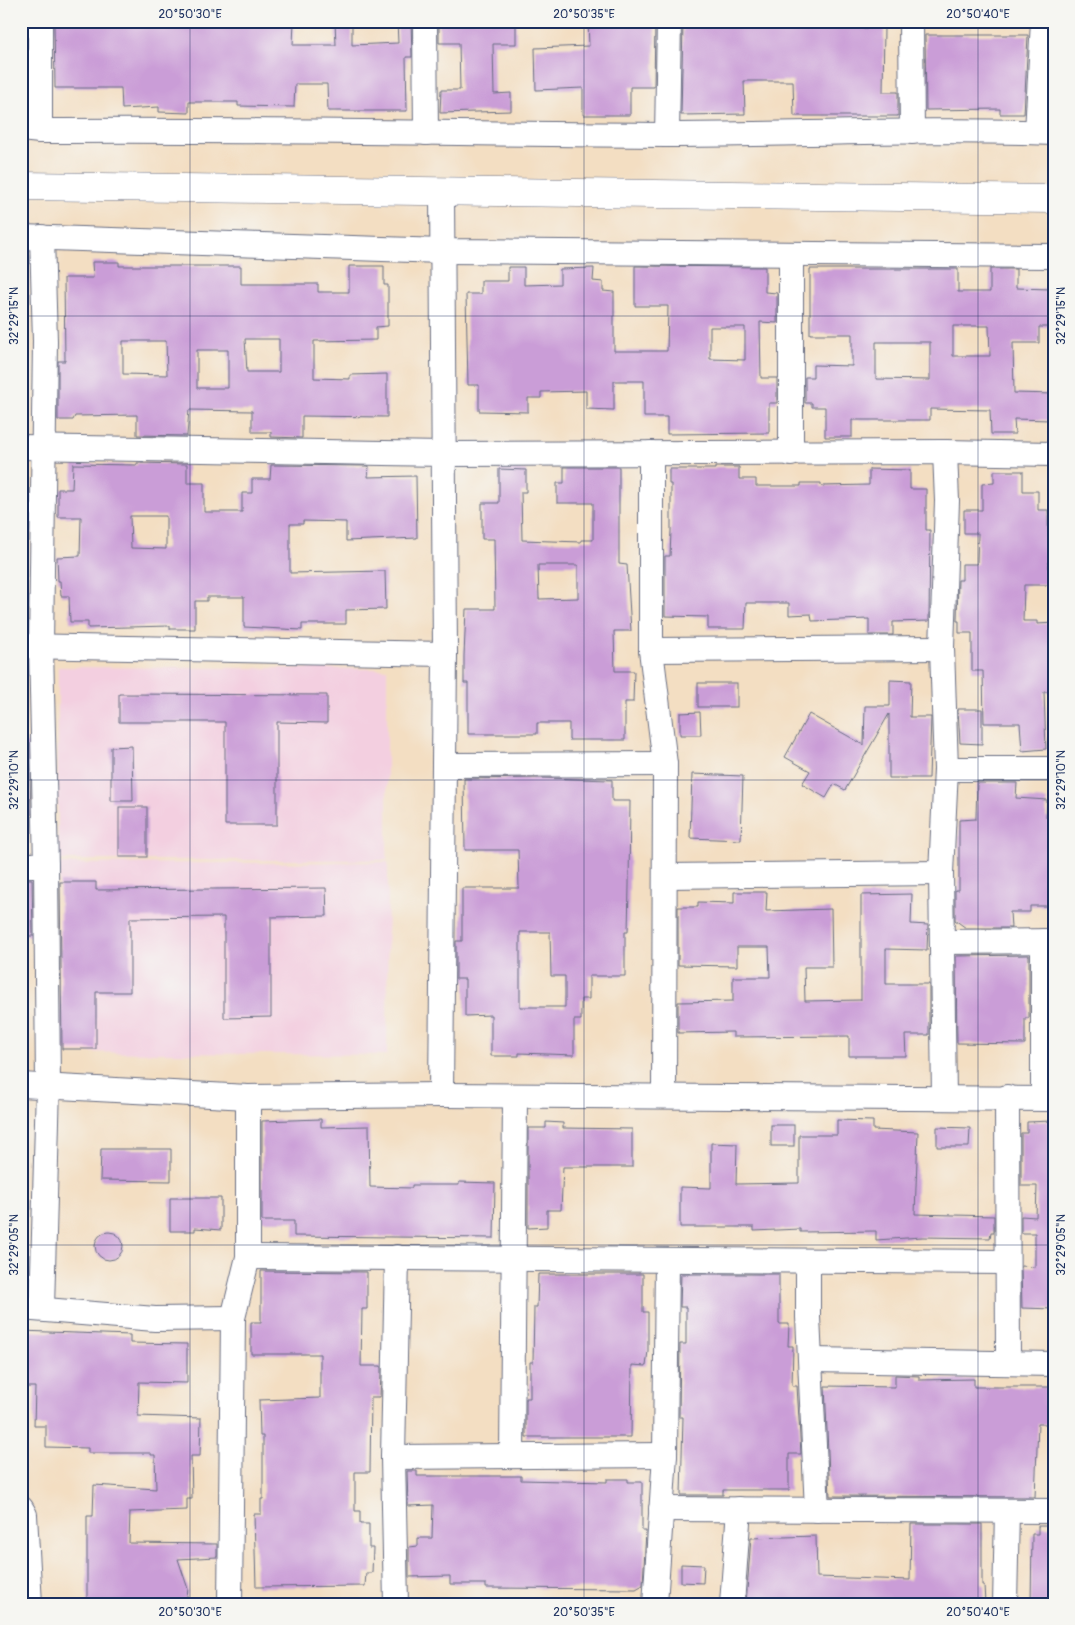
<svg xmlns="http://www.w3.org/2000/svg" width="1075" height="1625" viewBox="0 0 1075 1625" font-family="Pangolin,sans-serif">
  <rect width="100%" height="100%" fill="#f6f6f2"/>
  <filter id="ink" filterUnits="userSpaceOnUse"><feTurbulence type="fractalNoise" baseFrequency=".02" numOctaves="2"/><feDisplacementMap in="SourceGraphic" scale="10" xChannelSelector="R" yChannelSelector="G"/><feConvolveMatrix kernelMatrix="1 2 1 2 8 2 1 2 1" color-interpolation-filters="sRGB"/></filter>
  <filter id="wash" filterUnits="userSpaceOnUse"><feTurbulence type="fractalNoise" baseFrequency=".0096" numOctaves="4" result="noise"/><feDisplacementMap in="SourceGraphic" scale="20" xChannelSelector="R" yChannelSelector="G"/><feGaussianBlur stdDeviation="1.12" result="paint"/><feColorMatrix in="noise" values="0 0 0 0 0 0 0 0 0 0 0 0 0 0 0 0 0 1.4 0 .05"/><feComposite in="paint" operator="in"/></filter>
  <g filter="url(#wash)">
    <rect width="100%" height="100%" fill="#f3dec2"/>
    <g fill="#f3cfe0">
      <polygon points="58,667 387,669 387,860 58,860"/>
      <polygon points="388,862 387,1055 60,1052 59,864"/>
    </g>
    <g id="blocks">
      <g fill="#ca9dd7" fill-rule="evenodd">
        <rect x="21" y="21" width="5" height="37"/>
        <polygon points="54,21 294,21 293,45 336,45 335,21 352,21 352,45 398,43 397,21 411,21 412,57 406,57 407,111 328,111 327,84 295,84 294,107 238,106 238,102 189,102 189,113 159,112 159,107 122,109 121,88 55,88"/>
        <polygon points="439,21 516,21 516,44 493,44 494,94 511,93 511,111 440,113 441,90 460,90 459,43 439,43"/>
        <polygon points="588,21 638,21 638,24 655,24 654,87 630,87 630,115 583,115 583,88 536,90 535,48 589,46"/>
        <polygon points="685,21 747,21 747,28 842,27 842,21 864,21 863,28 884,28 883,92 898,92 898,116 794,116 793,81 744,81 745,114 681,115 683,24"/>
        <polygon points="925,35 1028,35 1024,114 1000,114 1000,109 926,110"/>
        <path d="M92 262H119V266H241V284H318V292H349V266H384V285H388V326L376 327V340L314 341V378L350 379V375L387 374V417L302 416V438L271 437V432H252V411L189 410 187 436 137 435V415L75 416 73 420H58V361H65L64 278H93ZM245 339H279V372H247ZM123 341H166L167 375 123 374ZM197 350H228V388H197Z"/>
        <path d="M635 266 765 267V292L777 293V323L760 322 761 378H777V403H769V433L667 434V417H644V381H614V410L586 409V391L541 392V398H528V412L479 411V385H468L466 294H481V281H508V267H524V285L560 284V269L594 268 593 281 603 282V291L614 292V351H667L668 306H635ZM710 327H745V360L710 359Z"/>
        <path d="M810 269H958V292H990V269H1016V288L1051 289 1050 327H1039V343H1013L1014 393 1054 394V409H1050V420L1014 419 1015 434H991L990 410 930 409V420H852V437H825V407H812V403H805V377H813V365L852 366V334H810ZM953 326H989L990 356H953ZM876 342H930V380L876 379Z"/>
        <path d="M137 463 187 464V483H204V512H242V493H252V479H270L271 465 369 466 368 477 416 476 417 538 346 541V522L303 521V524H290V573L385 571 386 609 346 610V624H302V630L244 627V597H207V601H195V629H170V626L88 628V622H70L69 596H61L60 581H58L57 557 80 556 81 517H58V489H72L73 464 137 465ZM130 516H166V549L131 548Z"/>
        <path d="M564 467H619V564L627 565 631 631H614L615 671H634L633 702H625V740H569V723H537V734H468V683H464V656L466 609H495L494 539H482V503H499V469L526 470V492H521L522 540 581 542V540H593V503H557V483H564ZM538 565H578V598L539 599Z"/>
        <polygon points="715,467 739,467 739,479 756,479 756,486 801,486 801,483 821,483 821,486 869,485 869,469 910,470 910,489 926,489 926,530 930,530 929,621 893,622 893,635 869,635 869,619 812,621 811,614 789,615 789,603 746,603 745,629 708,629 708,617 665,616 665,556 670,556 671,531 671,484 669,484 669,469 715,469"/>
        <polygon points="994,471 1023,471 1023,491 1038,491 1038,510 1048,510 1049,585 1024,585 1023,621 1037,621 1037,624 1054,623 1054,692 1044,692 1046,749 1022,751 1020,723 984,723 983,671 972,671 972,633 959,633 959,621 957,621 958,580 962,580 962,564 977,564 978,533 964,533 964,510 982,510 982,484 994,483"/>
        <polygon points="890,680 911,681 910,717 931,717 929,778 889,778 889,714 845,790 834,784 826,798 802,784 810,771 785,757 809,714 864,745 865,706 890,706"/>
        <rect x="698" y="683" width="39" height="24"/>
        <polygon points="119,694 327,695 327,723 277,722 277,825 225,825 225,722 119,722"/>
        <polygon points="958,709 982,709 982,744 960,743"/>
        <polygon points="700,712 701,735 680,735 680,713"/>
        <polygon points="21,743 29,743 31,815 21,815"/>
        <polygon points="132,746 133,801 111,801 111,747"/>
        <polygon points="692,774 743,776 741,840 690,838"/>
        <path d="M541 778 612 780V801H630L629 886 628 932H625V976H589V999H581V1020H574V1055L519 1053V1056H491V1015L465 1016V979H456V941H462V888H519L518 850H465L464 779ZM520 932H550L551 976H565V1007H520Z"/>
        <polygon points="977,783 1017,783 1016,798 1047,800 1046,817 1054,817 1054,906 1030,906 1030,912 1010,912 1011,928 966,928 955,920 955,890 959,890 959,820 976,819"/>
        <rect x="119" y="807" width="28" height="50"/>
        <polygon points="21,879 32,879 33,936 21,936"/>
        <polygon points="60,882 96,882 96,890 326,888 327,916 271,917 271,1017 224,1018 224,917 130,918 130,992 96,992 96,1049 62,1049"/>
        <polygon points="734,892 767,892 766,911 831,909 832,967 804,967 805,1001 861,1000 861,895 912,894 911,924 928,925 927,950 886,949 886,984 929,984 929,1035 905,1035 906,1056 849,1056 849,1036 733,1037 733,1032 678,1033 678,1002 733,1001 733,977 770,977 769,947 737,947 737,966 678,965 678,907 698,907 698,902 734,903"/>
        <polygon points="1029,955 1029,1018 1025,1018 1025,1044 957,1043 956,956"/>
        <polygon points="321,1119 321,1127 369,1126 370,1187 412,1188 412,1185 459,1185 459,1182 495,1183 494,1238 294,1236 294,1221 262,1221 262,1121"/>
        <polygon points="837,1120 873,1121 873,1130 918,1132 915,1214 994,1216 994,1232 991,1232 990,1238 922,1237 876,1240 876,1231 800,1232 800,1229 754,1231 754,1227 680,1227 680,1187 711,1188 711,1143 737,1144 736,1184 799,1183 799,1135 837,1135"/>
        <polygon points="1052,1121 1054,1309 1022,1308 1021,1266 1035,1267 1035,1233 1021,1233 1021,1216 1036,1217 1037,1186 1021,1186 1021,1133 1027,1133 1027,1122"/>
        <polygon points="546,1122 563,1123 563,1128 632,1129 632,1167 563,1167 561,1210 547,1210 547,1227 528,1228 528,1128 546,1128"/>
        <rect x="771" y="1125" width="23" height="21"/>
        <polygon points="937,1127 970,1128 969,1147 937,1147"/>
        <polygon points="101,1149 171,1149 171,1181 100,1180"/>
        <polygon points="170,1198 221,1198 221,1230 195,1228 195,1231 170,1231"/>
        <circle cx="109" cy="1246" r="14"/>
        <polygon points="261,1271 367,1272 367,1309 362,1309 361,1366 381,1366 381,1373 380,1397 371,1397 370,1472 355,1472 355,1511 360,1511 360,1524 369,1524 369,1548 373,1548 372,1573 366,1573 365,1586 256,1587 254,1514 261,1514 261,1499 263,1499 263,1436 260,1436 259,1400 320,1398 320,1354 251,1354 251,1322 261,1322"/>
        <polygon points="538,1274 643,1274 643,1312 648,1312 648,1351 646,1366 632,1365 631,1437 526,1437 526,1398 530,1398 530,1362 533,1362 534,1307 537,1307"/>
        <polygon points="681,1274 779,1274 779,1324 789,1324 788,1346 793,1346 792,1386 797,1386 801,1454 789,1454 789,1490 723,1490 723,1495 681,1495 683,1417 679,1417 680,1344 686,1344 686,1307 680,1307"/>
        <polygon points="21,1331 130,1335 130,1343 187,1344 187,1383 139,1382 138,1416 201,1418 200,1456 191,1456 192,1499 187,1499 187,1510 130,1512 129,1543 217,1544 217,1557 178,1559 188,1589 187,1596 182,1604 87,1604 87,1516 93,1516 94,1485 156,1489 155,1455 151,1455 151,1453 88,1453 88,1448 46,1447 46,1426 34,1426 35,1387 21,1387"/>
        <polygon points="895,1375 919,1376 919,1380 974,1379 974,1387 1054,1387 1054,1418 1048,1418 1048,1424 1038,1424 1035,1497 830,1496 825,1386 895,1387"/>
        <polygon points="407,1471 417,1471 417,1476 521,1476 521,1480 607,1482 607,1479 628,1479 628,1482 642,1482 642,1531 646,1531 643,1585 636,1589 486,1588 486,1584 450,1584 450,1576 409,1577 409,1547 418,1546 418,1538 432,1538 433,1505 408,1506"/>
        <polygon points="911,1524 982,1524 982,1585 984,1585 985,1604 746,1604 751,1538 816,1536 817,1577 910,1580"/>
        <polygon points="1038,1526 1054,1526 1054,1604 1031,1604 1032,1534 1038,1534"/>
        <polygon points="681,1564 704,1565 703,1583 681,1582"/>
      </g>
    </g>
  </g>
  <g filter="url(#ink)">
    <use href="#blocks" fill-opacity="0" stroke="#676c81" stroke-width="1"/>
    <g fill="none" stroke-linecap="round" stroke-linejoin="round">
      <g stroke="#676c81" stroke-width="26">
        <g id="street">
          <polyline points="40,21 40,131"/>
          <polyline points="425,21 426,133"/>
          <polyline points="911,21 912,132"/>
          <path d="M21 129 40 131C249 129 458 134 667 135 796 135 925 128 1054 133"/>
          <polyline points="1037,132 1043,21"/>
          <polyline points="667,135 669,21"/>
          <polyline points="21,237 442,251 1054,256"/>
          <polyline points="42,237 45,341 41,647 46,865 48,1085 42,1308"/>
          <polyline points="21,447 444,454 945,452 1054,454"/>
          <polyline points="651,453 651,650 665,764 664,1096"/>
          <polyline points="791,454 791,254"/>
          <polyline points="21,646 445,654"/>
          <polyline points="651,650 942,648"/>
          <polyline points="444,765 665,764"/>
          <polyline points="946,769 1054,769"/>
          <polyline points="21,865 46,865"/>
          <polyline points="667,876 941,873"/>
          <polyline points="1043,941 1043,1099"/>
          <polyline points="943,942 1054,941"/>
          <polyline points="21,1085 248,1097 441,1095 1054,1099"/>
          <polyline points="441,1095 445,654 442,191"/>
          <polyline points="1007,1097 1008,1363"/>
          <polyline points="944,1098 941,873 946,769 942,648 947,501 945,452"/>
          <polyline points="248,1257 1007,1262"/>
          <polyline points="808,1261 808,1317 817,1510"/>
          <polyline points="21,1308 155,1319 233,1318"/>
          <polyline points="811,1360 1054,1364"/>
          <polyline points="512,1456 515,1097"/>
          <polyline points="393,1457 665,1455"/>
          <polyline points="21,1508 25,1515 30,1604"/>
          <polyline points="661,1509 1054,1511"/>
          <polyline points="230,1604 233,1318 248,1257 248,1097"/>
          <polyline points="396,1604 393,1457 397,1257"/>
          <polyline points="655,1604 665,1455 667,1260"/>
          <polyline points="732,1604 739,1509"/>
          <polyline points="1005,1604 1007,1511"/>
        </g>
      </g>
      <g stroke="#676c81" stroke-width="29">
        <polyline id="primary" points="21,186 1054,199"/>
      </g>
      <use href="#street" stroke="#fff" stroke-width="24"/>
      <use href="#primary" stroke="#fff" stroke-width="28"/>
    </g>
  </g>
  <path fill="none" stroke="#1b2f5e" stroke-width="1" stroke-opacity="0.45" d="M190 21V1604M584 21V1604M978 21V1604M21 316H1054M21 780H1054M21 1245H1054"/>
  <rect width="1075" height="1625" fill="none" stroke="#f6f6f2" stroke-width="55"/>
  <rect x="28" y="28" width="1020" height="1570" fill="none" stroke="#1b2f5e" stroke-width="2"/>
  <g font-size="12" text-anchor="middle" fill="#1b2f5e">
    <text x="190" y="18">20°50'30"E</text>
    <text x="584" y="18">20°50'35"E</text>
    <text x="978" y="18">20°50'40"E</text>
    <text transform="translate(14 316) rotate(-90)" y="4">32°29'15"N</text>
    <text transform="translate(1061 316) rotate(-90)" y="4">32°29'15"N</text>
    <text transform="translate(14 780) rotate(-90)" y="4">32°29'10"N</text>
    <text transform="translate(1061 780) rotate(-90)" y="4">32°29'10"N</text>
    <text transform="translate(14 1245) rotate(-90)" y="4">32°29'05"N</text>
    <text transform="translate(1061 1245) rotate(-90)" y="4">32°29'05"N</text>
    <text x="190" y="1616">20°50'30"E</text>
    <text x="584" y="1616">20°50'35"E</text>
    <text x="978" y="1616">20°50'40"E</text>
  </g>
</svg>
